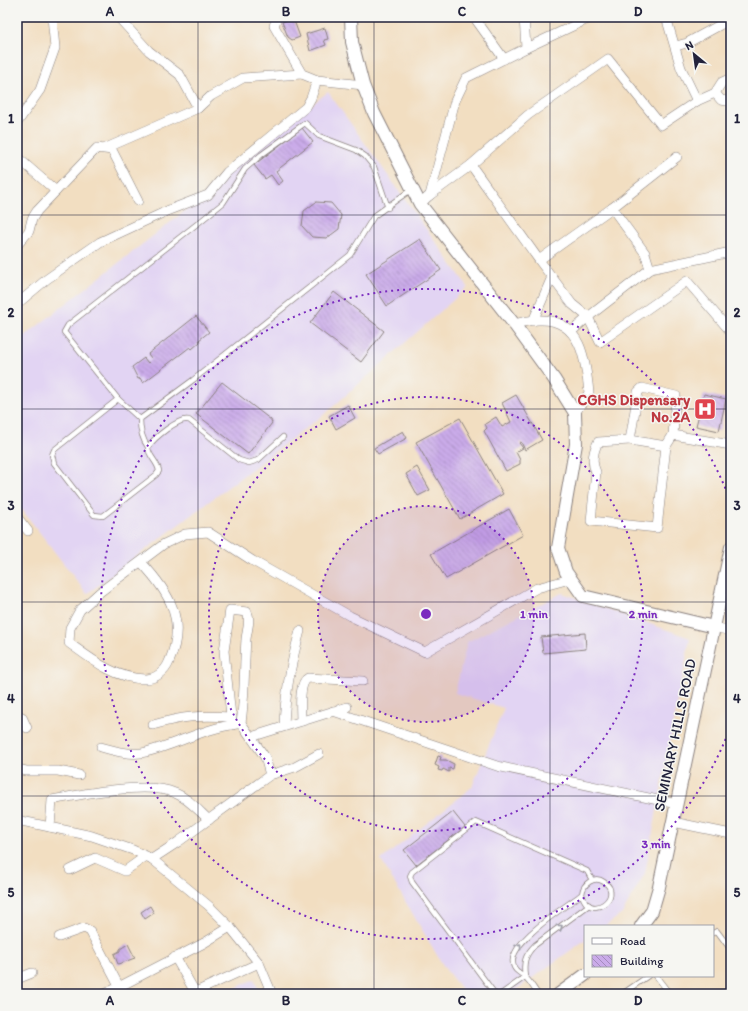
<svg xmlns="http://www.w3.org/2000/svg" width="748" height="1011" viewBox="0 0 748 1011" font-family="Itim,sans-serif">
  <defs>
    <pattern id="building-back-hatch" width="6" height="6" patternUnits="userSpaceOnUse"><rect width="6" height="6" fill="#caabe9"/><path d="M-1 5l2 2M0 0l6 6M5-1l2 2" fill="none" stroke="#a48bbe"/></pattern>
  </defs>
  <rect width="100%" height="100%" fill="#f6f6f2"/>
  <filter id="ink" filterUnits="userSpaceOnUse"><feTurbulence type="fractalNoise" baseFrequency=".025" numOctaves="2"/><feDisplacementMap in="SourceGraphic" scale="8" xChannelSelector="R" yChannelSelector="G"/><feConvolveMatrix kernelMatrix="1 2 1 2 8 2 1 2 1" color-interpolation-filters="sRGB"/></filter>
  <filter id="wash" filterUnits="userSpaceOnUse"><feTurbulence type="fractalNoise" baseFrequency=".012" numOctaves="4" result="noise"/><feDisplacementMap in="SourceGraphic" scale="16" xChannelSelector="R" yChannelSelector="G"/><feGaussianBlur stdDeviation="0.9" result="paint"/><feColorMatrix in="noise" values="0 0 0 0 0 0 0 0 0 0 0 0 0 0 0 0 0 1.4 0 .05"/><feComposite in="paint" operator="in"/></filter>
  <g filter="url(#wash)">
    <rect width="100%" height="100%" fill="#f2dec1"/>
    <g fill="#e2d4f3">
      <polygon points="328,92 468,287 327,412 87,594 17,503 17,342 203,197 223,173"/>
      <polygon points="562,593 690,638 645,873 622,914 605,926 585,926 585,940 510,994 465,994 444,967 381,860 472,787 504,708 455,693 467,642"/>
      <polygon points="254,979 260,994 224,994"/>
    </g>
    <g id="blocks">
      <g fill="url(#building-back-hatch)">
        <polygon points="293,18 300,37 292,40 288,37 282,22"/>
        <polygon points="325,28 328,39 324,40 326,45 310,51 306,34"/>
        <polygon points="302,128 313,142 276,171 283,181 278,185 271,175 265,179 254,165"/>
        <polygon points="316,202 331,203 341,215 339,229 327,238 312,237 302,226 304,211"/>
        <polygon points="420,239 441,270 387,306 366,274"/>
        <polygon points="334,292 384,331 361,362 310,323"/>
        <polygon points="196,316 209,332 199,340 200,342 192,349 190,347 143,383 140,378 138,379 132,367 144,358 148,363 152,359 148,354"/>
        <polygon points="222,382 271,420 272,423 248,454 196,414"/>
        <polygon points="704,394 726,399 719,431 696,426"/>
        <polygon points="516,395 542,440 525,450 521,442 519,443 523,448 516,452 520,460 520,464 506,471 484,431 487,428 485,424 496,417 502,427 511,422 502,403"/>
        <polygon points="348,405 355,418 336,429 329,416"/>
        <polygon points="460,418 503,494 460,519 416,442"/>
        <polygon points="403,431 407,438 378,454 374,448"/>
        <polygon points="417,467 430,490 418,496 406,474"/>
        <polygon points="509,509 523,535 446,579 431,554"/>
        <polygon points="585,633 586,649 543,653 541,637"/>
        <polygon points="438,756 441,757 440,760 446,760 454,764 453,769 449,768 449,772 443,769 442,771 438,770 439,767 435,765"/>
        <polygon points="453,812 465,827 416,865 404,850"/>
        <polygon points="150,906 154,913 145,919 141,912"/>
        <polygon points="128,944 135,958 118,964 114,954 120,951 120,949"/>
      </g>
    </g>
  </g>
  <g filter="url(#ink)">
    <use href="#blocks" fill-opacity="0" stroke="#8a807e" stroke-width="1"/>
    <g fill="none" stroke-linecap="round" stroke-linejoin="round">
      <g stroke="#8a807e" stroke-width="6">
        <g id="service">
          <polyline points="388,208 374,167 365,156 356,150 319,136 305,123 261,155 245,169 223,203 202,220 68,325 64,332 118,399 140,419 193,380 350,255 374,216 412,189"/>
          <path d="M118 399 54 450 52 455 54 463 94 515 103 516 156 475 159 471C158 462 148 456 148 447 154 438 179 417 189 420L239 460 249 463 258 460 283 437"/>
          <path d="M140 419C140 429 142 439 148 447"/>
          <polyline points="713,933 717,931 731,950"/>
          <polyline points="656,976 670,994"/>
          <path d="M525 977C523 962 525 955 535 945L589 905"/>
          <polyline points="495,994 412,882 410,876 412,872 476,822 587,871 592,880"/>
          <polyline points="501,994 525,977"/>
          <path d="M538 994C534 989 530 981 525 977 521 973 516 972 514 967 503 945 567 906 582 894 583 884 594 875 604 882 625 896 589 923 582 894"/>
          <polyline points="622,994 648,976"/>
        </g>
      </g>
      <g stroke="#8a807e" stroke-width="10">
        <g id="minor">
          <polyline points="118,17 149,51 180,75 198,108"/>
          <polyline points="277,17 274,26 302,74 317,80 363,85"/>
          <polyline points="474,17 504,59"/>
          <polyline points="676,46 687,43 729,20"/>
          <polyline points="526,48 592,17"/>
          <polyline points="715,93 721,100 727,101 731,100"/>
          <polyline points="697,101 715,93 722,82 731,78"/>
          <polyline points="17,123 40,90 55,48 52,17"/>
          <polyline points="106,148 198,108 211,96 243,78 302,74"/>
          <polyline points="17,157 56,191"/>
          <polyline points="471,165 539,260 612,208 645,253 650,269 588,317 572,304 539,260"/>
          <polyline points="430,195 471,165 528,115 608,59 661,125 697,101 681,68 666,17"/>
          <polyline points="420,204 430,195 455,101 466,78 526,48 524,17"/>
          <polyline points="612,208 677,157"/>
          <polyline points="18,244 29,231 32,219 37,211 97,148 112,150 138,201"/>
          <polyline points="650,269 731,252"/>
          <polyline points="17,304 47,279 100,242 169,210 208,195 227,172 306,107 311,98 317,80"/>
          <polyline points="533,321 552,277"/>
          <path d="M514 324C522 322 531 320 539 320 581 318 586 361 589 393L575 413"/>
          <polyline points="571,332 588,317 600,342 687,281 731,332"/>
          <polygon points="642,388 676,396 673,435 666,446 630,440 638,392"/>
          <polyline points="673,435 731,445"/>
          <path d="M630 440 598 442C593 452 591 462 596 472L591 521 657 528 666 446"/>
          <polyline points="17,517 28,531"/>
          <path d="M141 562C170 593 187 621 169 662 165 672 155 679 145 679 116 679 91 659 69 643L70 628 80 610 100 592 164 544 185 534 208 532 253 561 350 616 425 652 537 588 570 579"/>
          <polyline points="714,627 731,631"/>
          <polyline points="333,711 497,766 677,804"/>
          <polyline points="17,715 22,717 27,728"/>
          <path d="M301 721C301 711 298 683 308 678L363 681"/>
          <path d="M153 725C184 716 199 715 232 717"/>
          <path d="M284 726C285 693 291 663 300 631"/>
          <polyline points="251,737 347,707"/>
          <path d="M101 747C115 751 132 756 146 752 177 744 205 728 237 724"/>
          <polyline points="17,769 26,771 58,771 79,775"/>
          <polyline points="270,775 295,767 319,754"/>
          <polyline points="17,820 92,836 133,850 152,859 209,906 230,927 259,963 272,994"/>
          <polyline points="673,822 731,834"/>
          <path d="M50 827 52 800C82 794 148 781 175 793 188 798 198 810 209 820"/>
          <path d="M152 859 178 842 270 775 265 757 241 723C245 695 244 668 246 639 247 630 251 620 247 612L230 610 224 651 232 725"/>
          <polyline points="70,870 95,858 125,871 146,856"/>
          <polyline points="59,937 84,928 90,931 123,994"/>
          <polyline points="175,957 195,992"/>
          <polyline points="17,979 32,973"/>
          <polyline points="105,994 204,943 230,927"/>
          <polyline points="191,994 259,963"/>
        </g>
      </g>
      <g stroke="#8a807e" stroke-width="14">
        <g id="tertiary">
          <polyline points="351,17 352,42 363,85 374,113 420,204 514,324 554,379 575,413 576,444 558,548 566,572 583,596 714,627"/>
          <polyline points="641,926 652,911 659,887 731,547"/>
          <polyline points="559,994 585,975"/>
        </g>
      </g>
      <use href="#service" stroke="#fff" stroke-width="4.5"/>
      <use href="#minor" stroke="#fff" stroke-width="9"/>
      <use href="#tertiary" stroke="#fff" stroke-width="12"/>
    </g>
    <defs><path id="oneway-chevron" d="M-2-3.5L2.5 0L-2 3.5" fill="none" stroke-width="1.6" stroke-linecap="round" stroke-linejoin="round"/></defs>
    <g stroke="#9c9ca7">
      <use href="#oneway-chevron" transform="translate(560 927) rotate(-36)"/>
      <use href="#oneway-chevron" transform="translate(519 946) rotate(-54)"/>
    </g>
  </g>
  <path fill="none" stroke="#22223b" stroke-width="1" stroke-opacity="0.55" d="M198 17V994M374 17V994M550 17V994M17 215H731M17 409H731M17 602H731M17 796H731"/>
  <circle cx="426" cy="614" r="108" fill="#7b2cbf" fill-opacity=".12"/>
  <g fill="none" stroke="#7b2cbf" stroke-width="2" stroke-dasharray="2 4">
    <circle cx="426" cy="614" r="108"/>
    <circle cx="426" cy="614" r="217"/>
    <path d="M730 728A325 325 0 1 1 730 500"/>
  </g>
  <defs>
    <g id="hospital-square" transform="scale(1.15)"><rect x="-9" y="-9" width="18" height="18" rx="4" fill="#e0444e" stroke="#f6f6f2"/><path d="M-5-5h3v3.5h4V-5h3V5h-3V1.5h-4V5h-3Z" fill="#fff"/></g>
  </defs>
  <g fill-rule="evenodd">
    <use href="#hospital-square" x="705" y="409"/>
  </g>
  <g text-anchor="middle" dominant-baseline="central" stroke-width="3" stroke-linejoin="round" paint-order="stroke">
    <g font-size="15" font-weight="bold" fill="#be3a42" stroke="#f6f6f2" text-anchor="end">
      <text x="690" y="400">CGHS Dispensary<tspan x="690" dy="17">No.2A</tspan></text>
    </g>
    <g font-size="15" fill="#22223b" stroke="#f6f6f2">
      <text transform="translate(675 735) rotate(-78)">SEMINARY HILLS ROAD</text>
    </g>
  </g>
  <circle cx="426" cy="614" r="6" fill="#7b2cbf" stroke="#f6f6f2" stroke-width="2"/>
  <g font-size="12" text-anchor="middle" font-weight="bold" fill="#7b2cbf" stroke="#f6f6f2" stroke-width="3" stroke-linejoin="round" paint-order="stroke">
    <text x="534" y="618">1 min</text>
    <text x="643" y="618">2 min</text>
    <text x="656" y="848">3 min</text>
  </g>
  <rect width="748" height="1011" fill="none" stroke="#f6f6f2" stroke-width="44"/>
  <rect x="584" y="925" width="130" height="52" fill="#f6f6f2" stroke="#a1a1a9"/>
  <rect x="592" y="938" width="20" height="6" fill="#ffffff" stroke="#a1a1a9"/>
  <text x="620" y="945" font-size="12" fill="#22223b">Road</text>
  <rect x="592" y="955" width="20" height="12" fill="url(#building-back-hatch)" stroke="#a1a1a9"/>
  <text x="620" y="965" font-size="12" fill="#22223b">Building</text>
  <g transform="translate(694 54) rotate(331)" stroke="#f6f6f2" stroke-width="3" paint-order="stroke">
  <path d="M0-3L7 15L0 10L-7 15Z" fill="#22223b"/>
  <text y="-6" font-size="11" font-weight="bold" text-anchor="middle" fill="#22223b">N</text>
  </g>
  <rect x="22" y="22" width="704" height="967" fill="none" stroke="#22223b" stroke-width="1.5"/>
  <g font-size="13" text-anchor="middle" font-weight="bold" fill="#22223b">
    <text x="110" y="16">A</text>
    <text x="286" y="16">B</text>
    <text x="462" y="16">C</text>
    <text x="638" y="16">D</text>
    <text x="11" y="123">1</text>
    <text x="737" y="123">1</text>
    <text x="11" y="317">2</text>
    <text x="737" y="317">2</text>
    <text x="11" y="510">3</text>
    <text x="737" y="510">3</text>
    <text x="11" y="703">4</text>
    <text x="737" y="703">4</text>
    <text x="11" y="897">5</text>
    <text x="737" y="897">5</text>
    <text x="110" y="1005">A</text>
    <text x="286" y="1005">B</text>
    <text x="462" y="1005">C</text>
    <text x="638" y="1005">D</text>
  </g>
</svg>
